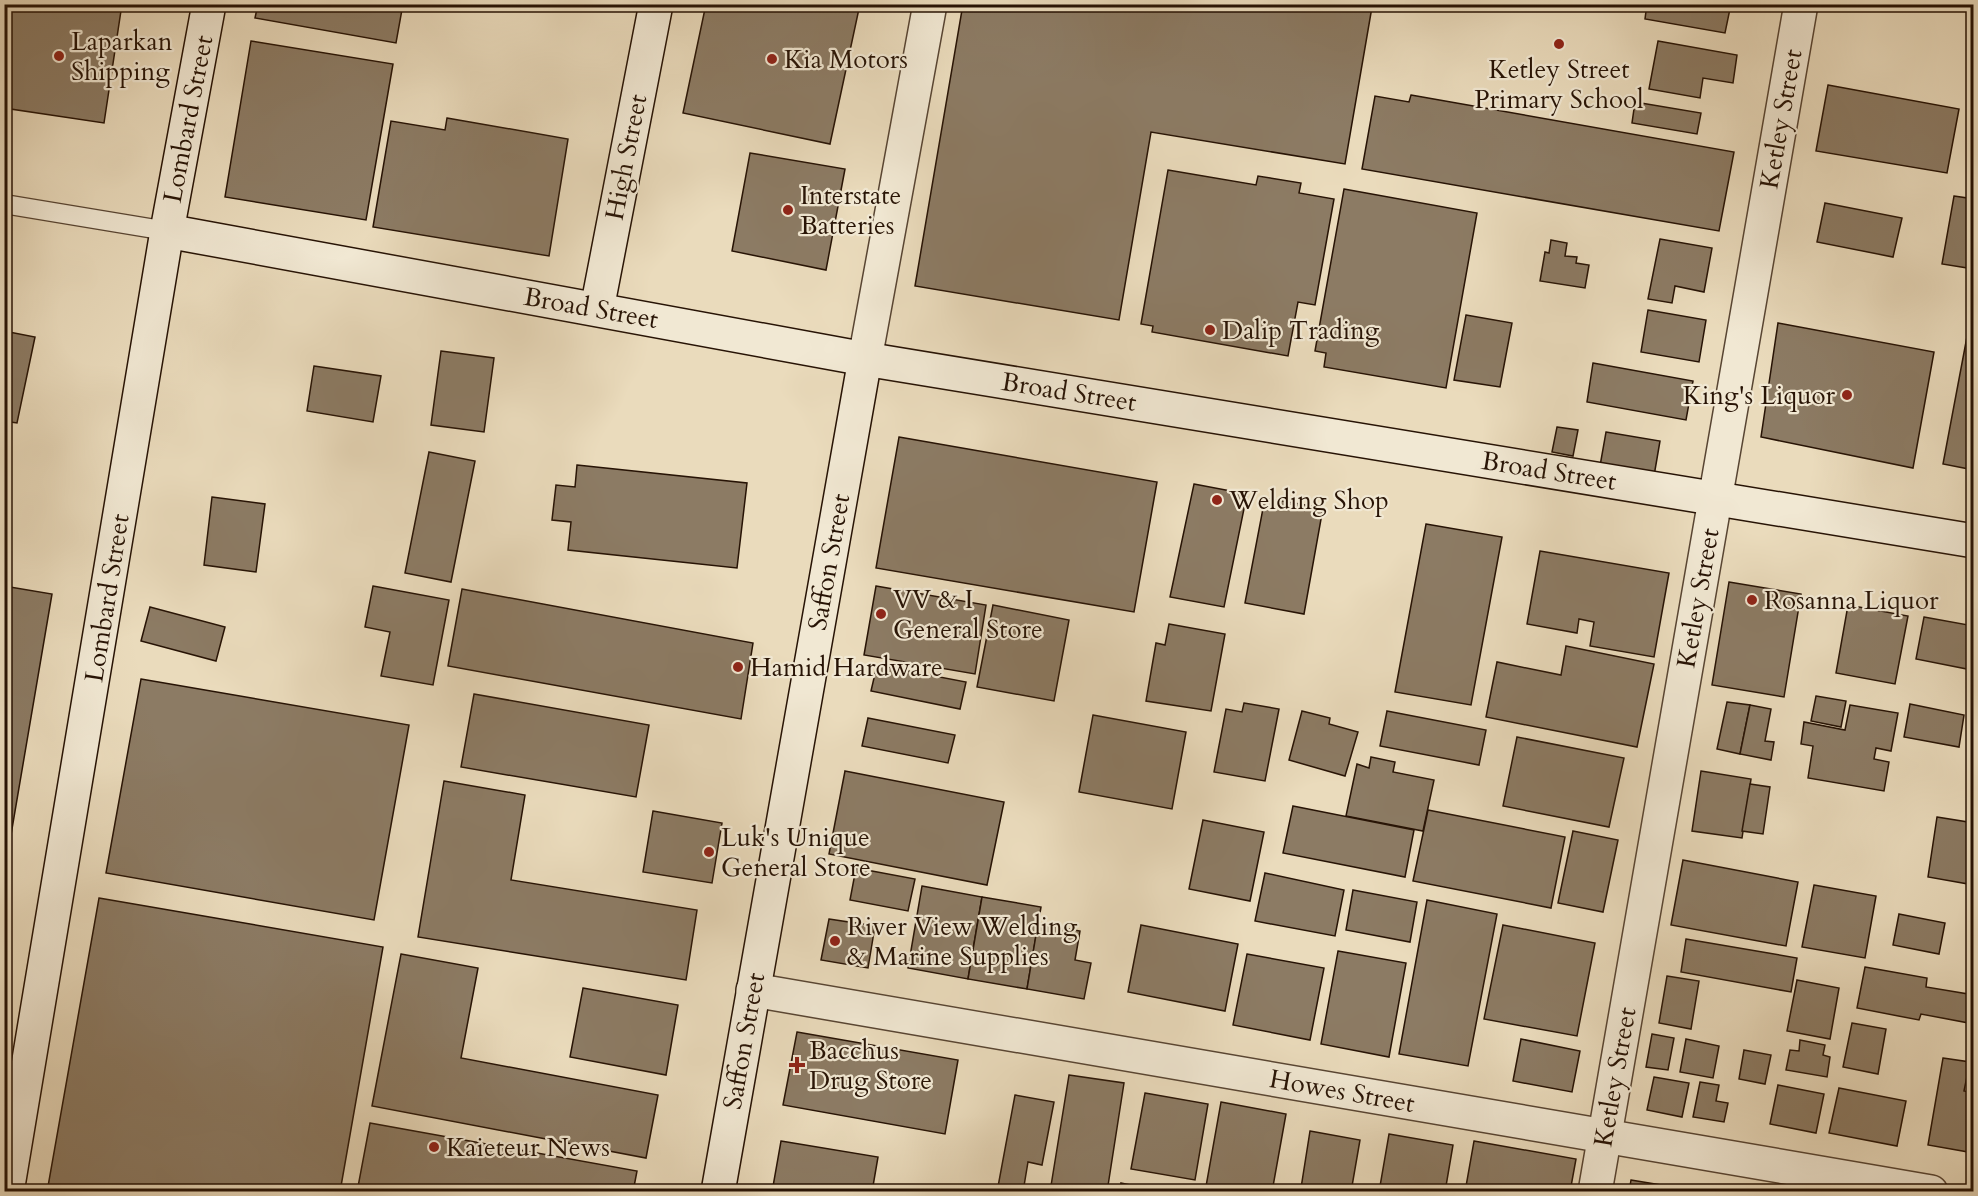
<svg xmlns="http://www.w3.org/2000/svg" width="1978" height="1196" viewBox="0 0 1978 1196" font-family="Cardo,serif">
  <rect width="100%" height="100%" fill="#eadbbc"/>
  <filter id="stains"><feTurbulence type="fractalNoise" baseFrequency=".00333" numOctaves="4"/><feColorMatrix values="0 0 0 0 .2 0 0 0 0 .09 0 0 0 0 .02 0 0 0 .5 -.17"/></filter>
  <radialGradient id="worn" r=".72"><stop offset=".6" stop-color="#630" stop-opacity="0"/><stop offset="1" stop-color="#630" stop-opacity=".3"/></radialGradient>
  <g fill="#8c7b64" stroke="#271305" stroke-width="1.5">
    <polygon points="4,4 122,4 104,123 4,108"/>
    <polygon points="258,4 403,4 396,43 255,18"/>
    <polygon points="706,4 860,4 830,144 683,113"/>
    <polygon points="963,4 1357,4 1372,7 1345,164 1151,132 1119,320 915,286"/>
    <polygon points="1647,4 1731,4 1725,33 1645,19"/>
    <polygon points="251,41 393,64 366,220 225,197"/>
    <polygon points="1658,41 1737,55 1733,83 1703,78 1700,98 1649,89"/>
    <polygon points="1828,85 1959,109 1947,173 1816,151"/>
    <polygon points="1411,95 1734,152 1719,231 1362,169 1375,96 1409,102"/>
    <polygon points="1635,102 1701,113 1697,134 1632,123"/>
    <polygon points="447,118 568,139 549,256 373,227 391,121 445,130"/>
    <polygon points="750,153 845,169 826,270 732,251"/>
    <polygon points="1168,170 1256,185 1258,176 1301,183 1299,193 1334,199 1315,305 1298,302 1288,356 1152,332 1153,326 1141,324"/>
    <polygon points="1344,189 1477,213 1446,388 1324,367 1326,353 1315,351"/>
    <polygon points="1954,196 1974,199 1974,269 1942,264"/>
    <polygon points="1825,203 1902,218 1893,257 1817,242"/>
    <polygon points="1660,239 1712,248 1704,292 1675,286 1672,303 1648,299"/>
    <polygon points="1551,240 1567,243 1565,256 1577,257 1576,263 1589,265 1585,288 1540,281 1545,252 1549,253"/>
    <polygon points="1974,304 1974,327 1969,326"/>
    <polygon points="1648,310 1706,320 1699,362 1641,352"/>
    <polygon points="1466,315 1512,323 1500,387 1454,380"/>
    <polygon points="1778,323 1934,352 1913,468 1761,437"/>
    <polygon points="1969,326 1974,327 1974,470 1943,464"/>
    <polygon points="4,331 35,337 17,423 4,421"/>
    <polygon points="441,351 494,358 484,432 431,425"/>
    <polygon points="1593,363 1693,381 1686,420 1587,402"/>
    <polygon points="314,366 381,376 373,422 307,411"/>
    <polygon points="1557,427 1578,430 1573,456 1552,452"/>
    <polygon points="1606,432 1660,441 1654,476 1600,466"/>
    <polygon points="899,437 1157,482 1134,612 876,568"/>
    <polygon points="429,452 475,461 451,582 405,573"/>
    <polygon points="577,465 747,483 737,568 568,550 571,522 552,520 556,485 575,487"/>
    <polygon points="1194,484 1247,494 1224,607 1170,597"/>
    <polygon points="212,497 265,504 256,572 204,565"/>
    <polygon points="1265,498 1323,508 1304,614 1245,603"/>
    <polygon points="1426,524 1502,537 1471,705 1395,692"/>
    <polygon points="1540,551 1669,573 1654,657 1590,646 1594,622 1579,619 1577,633 1527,624"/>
    <polygon points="1729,582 1801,594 1784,697 1712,685"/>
    <polygon points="4,586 52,594 5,870 4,870"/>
    <polygon points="373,586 449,600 433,685 381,676 390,632 365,627"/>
    <polygon points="876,586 986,605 975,674 864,655"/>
    <polygon points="462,589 753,643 741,719 448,666"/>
    <polygon points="993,605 1069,620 1054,701 977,687"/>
    <polygon points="1848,605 1908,616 1895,684 1836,673"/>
    <polygon points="150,607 225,627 216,661 141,641"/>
    <polygon points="1924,617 1974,626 1972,670 1916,659"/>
    <polygon points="1169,624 1225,634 1211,711 1146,701 1156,643 1165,645"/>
    <polygon points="1566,646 1654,664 1637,747 1486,717 1497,662 1561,675"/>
    <polygon points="877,665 966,682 960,709 871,691"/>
    <polygon points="141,679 409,725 374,920 106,873"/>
    <polygon points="474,694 649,725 636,797 461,767"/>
    <polygon points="1816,696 1846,701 1841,727 1811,721"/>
    <polygon points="1727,702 1750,705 1740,754 1717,749"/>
    <polygon points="1244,703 1279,709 1265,781 1214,772 1226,709 1242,712"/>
    <polygon points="1910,704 1964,715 1959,747 1904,737"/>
    <polygon points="1750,705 1771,709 1765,741 1774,742 1771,760 1740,754"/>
    <polygon points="1850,705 1898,713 1891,751 1876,748 1874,759 1889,762 1884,791 1808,778 1813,746 1801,744 1804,722 1845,730"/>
    <polygon points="1302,711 1330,718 1329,724 1358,732 1345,776 1289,760"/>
    <polygon points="1387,711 1486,730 1479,765 1380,746"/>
    <polygon points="1093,715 1186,732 1172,809 1079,792"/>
    <polygon points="868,718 955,735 948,763 862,746"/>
    <polygon points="1517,737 1624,758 1609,827 1503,806"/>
    <polygon points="1371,757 1395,762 1393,772 1434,780 1423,831 1346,816 1357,764 1369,768"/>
    <polygon points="845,771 1004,802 987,885 829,854"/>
    <polygon points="1701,771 1751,779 1742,838 1692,831"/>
    <polygon points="444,781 525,795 511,880 697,910 686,980 418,937"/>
    <polygon points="1750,784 1770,787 1763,834 1742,831"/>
    <polygon points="1293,806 1414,830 1405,877 1283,853"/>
    <polygon points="1428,810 1565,837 1551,908 1413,881"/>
    <polygon points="653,811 722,823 712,883 643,872"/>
    <polygon points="1937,817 1974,823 1974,885 1928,877"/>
    <polygon points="1203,820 1264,832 1250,901 1189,889"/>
    <polygon points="1573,831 1618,840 1603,912 1558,903"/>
    <polygon points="1683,860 1798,882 1786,946 1671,925"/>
    <polygon points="856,868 915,879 908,911 850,900"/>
    <polygon points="1265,873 1344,890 1335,936 1255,921"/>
    <polygon points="1814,885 1876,896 1865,958 1802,947"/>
    <polygon points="922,886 982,897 968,979 908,968"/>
    <polygon points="1353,890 1417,902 1410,942 1346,930"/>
    <polygon points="982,897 1041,907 1027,989 968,979"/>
    <polygon points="99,898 383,947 340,1192 47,1192"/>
    <polygon points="1427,900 1497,914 1468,1066 1399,1054"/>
    <polygon points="1899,914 1945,923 1939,954 1893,945"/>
    <polygon points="829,919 875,926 868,968 821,960"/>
    <polygon points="1038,923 1080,931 1075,960 1091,963 1084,999 1027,989"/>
    <polygon points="1141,925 1238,944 1225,1011 1128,992"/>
    <polygon points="1503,925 1595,943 1577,1036 1484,1019"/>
    <polygon points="1686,939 1797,958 1791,992 1681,972"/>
    <polygon points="1338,951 1406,963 1389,1057 1321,1044"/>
    <polygon points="401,954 478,968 461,1058 658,1095 646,1158 372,1106"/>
    <polygon points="1247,954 1324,968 1310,1040 1233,1025"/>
    <polygon points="1865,967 1927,978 1926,987 1974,995 1974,1024 1921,1014 1919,1020 1857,1008"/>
    <polygon points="1667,976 1699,981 1691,1029 1659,1023"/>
    <polygon points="1797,980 1839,988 1830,1039 1787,1031"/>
    <polygon points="583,988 678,1005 666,1075 570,1057"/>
    <polygon points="1852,1023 1886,1029 1878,1074 1843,1067"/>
    <polygon points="797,1032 958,1060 945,1134 783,1105"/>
    <polygon points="1652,1034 1674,1038 1668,1070 1646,1067"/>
    <polygon points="1521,1039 1580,1051 1572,1092 1513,1081"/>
    <polygon points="1686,1039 1719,1046 1713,1078 1680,1072"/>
    <polygon points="1800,1040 1825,1045 1823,1055 1830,1057 1827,1077 1786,1070 1790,1050 1799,1051"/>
    <polygon points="1744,1050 1771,1055 1765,1084 1739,1079"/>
    <polygon points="1943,1058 1970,1062 1964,1091 1974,1093 1974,1153 1928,1145"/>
    <polygon points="1069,1075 1124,1083 1107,1192 1050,1192"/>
    <polygon points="1654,1077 1689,1083 1682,1117 1647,1110"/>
    <polygon points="1700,1082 1719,1085 1716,1101 1728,1103 1724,1122 1693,1117"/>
    <polygon points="1778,1085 1824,1094 1816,1133 1770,1124"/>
    <polygon points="1839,1088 1906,1101 1897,1146 1829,1133"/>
    <polygon points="1145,1093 1208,1104 1195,1180 1131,1169"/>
    <polygon points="1015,1095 1054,1102 1042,1165 1028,1162 1023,1192 997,1192"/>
    <polygon points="1221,1102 1286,1114 1272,1192 1205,1192"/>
    <polygon points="370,1123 637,1171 633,1192 357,1192"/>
    <polygon points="1310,1131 1360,1140 1351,1192 1290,1192 1291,1186 1301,1188"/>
    <polygon points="1389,1134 1453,1145 1445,1192 1379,1192"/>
    <polygon points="781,1141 878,1157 872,1192 772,1192"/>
    <polygon points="1474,1141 1576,1159 1570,1192 1465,1192"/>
    <polygon points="1631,1180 1697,1191 1697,1192 1629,1192"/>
    <polygon points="1121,1183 1163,1192 1120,1192"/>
  </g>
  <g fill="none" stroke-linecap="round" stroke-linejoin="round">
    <g stroke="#584533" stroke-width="21">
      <polyline id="lane" points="4,204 167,231"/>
    </g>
    <g stroke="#584533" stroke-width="36">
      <g id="street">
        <polyline points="865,359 930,4"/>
        <polyline points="753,990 1931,1192"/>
        <polyline points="1595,1192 1801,4"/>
      </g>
    </g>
    <g stroke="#271305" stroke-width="36">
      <g id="secondary">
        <polyline points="167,231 865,359 1974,541"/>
        <polyline points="597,309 656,4"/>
        <polyline points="7,1192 167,231 209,4"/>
        <polyline points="718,1192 865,359"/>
      </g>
    </g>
    <use href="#lane" stroke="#f1e8d3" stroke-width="18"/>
    <use href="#street" stroke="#f1e8d3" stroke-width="33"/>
    <use href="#secondary" stroke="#f1e8d3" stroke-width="33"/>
  </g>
  <g fill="#8f2418" stroke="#f1e8d3" stroke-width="2">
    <circle cx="1559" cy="44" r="6"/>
    <circle cx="59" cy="56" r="6"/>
    <circle cx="772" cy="59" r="6"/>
    <circle cx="788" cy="210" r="6"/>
    <circle cx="1210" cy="330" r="6"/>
    <circle cx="1847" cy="395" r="6"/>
    <circle cx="1217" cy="500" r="6"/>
    <circle cx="1752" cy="600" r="6"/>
    <circle cx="881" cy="614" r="6"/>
    <circle cx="738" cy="667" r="6"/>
    <circle cx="709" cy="852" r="6"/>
    <circle cx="835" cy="941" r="6"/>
    <path d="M794 1056h6v6h6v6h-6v6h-6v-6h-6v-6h6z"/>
    <circle cx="434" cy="1147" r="6"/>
  </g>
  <g text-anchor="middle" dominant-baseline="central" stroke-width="4.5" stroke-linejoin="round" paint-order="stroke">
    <g font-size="26" fill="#271305" stroke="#f1e8d3" text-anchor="start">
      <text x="71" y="41">Laparkan<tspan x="71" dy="30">Shipping</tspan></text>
      <text x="784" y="59">Kia Motors</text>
      <text x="1559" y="69" text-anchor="middle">Ketley Street<tspan x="1559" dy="30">Primary School</tspan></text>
      <text x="800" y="195">Interstate<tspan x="800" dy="30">Batteries</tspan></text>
      <text x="1222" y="330">Dalip Trading</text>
      <text x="1835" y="395" text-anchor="end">King's Liquor</text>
      <text x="1229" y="500">Welding Shop</text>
      <text x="893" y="599">VV &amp; I<tspan x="893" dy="30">General Store</tspan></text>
      <text x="1764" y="600">Rosanna Liquor</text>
      <text x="750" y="667">Hamid Hardware</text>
      <text x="721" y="837">Luk's Unique<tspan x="721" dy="30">General Store</tspan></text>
      <text x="847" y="926">River View Welding<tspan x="847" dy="30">&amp; Marine Supplies</tspan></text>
      <text x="809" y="1050">Bacchus<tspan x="809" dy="30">Drug Store</tspan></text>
      <text x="446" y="1147">Kaieteur News</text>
    </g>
    <g font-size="26" fill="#271305" stroke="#f1e8d3">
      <text transform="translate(188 119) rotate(-79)">Lombard Street</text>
      <text transform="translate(1781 119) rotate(-80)">Ketley Street</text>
      <text transform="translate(626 157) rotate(-79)">High Street</text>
      <text transform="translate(591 308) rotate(10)">Broad Street</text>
      <text transform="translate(1069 392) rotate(9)">Broad Street</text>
      <text transform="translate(1549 471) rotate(9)">Broad Street</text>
      <text transform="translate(829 562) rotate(-80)">Saffon Street</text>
      <text transform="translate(107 598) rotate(-81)">Lombard Street</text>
      <text transform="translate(1698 598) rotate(-80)">Ketley Street</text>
      <text transform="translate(744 1041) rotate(-80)">Saffon Street</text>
      <text transform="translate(1615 1077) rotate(-80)">Ketley Street</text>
      <text transform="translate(1342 1091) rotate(10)">Howes Street</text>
    </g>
  </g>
  <rect width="1978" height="1196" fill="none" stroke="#eadbbc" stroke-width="24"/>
  <rect x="6" y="6" width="1966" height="1184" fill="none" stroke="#271305" stroke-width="3"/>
  <rect x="12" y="12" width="1954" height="1172" fill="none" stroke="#271305" stroke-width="1.5"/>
  <rect width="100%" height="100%" filter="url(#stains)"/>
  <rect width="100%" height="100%" fill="url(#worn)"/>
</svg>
